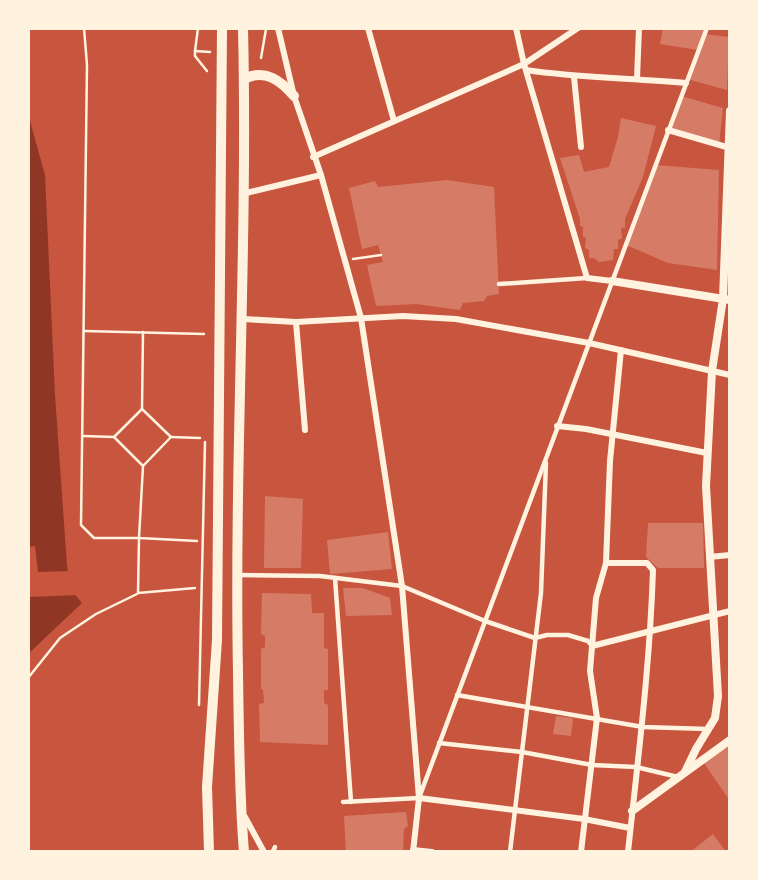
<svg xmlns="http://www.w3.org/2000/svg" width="758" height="880" viewBox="0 0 758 880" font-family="'Zilla Slab',serif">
  <rect width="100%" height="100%" fill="#c8553d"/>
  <polygon fill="#8f3625" points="28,114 45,175 55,395 67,566 72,591 82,603 28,654"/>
  <polygon fill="#c8553d" points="35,546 38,572 72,571 75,590 79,595 28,597 28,547"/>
  <g fill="#d67c66">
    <polygon points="663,28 707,28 704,34 729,37 727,90 687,79 698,50 660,44"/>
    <polygon points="681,96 723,108 719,145 668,130"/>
    <polygon points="621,118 656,126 643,177 625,219 625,228 621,228 622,238 618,240 618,249 614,249 613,260 599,262 594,258 589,258 589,250 585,248 586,238 583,237 583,227 580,226 580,219 560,158 579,155 584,172 609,167 618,137"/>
    <polygon points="655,165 719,170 717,270 668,263 626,245"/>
    <polygon points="447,180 494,187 499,294 487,296 484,301 463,303 460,310 416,304 376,306 367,265 383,262 378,245 362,249 349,188 375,181 378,187"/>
    <polygon points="265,496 303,499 301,568 264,568"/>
    <polygon points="648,523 703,523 704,568 658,568 646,557"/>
    <polygon points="388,532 392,569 330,574 327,540"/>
    <polygon points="343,588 363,588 390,598 392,615 346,616"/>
    <polygon points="262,593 311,594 312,613 324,613 324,648 328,649 328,690 324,690 324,703 328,705 328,745 260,742 259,704 264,703 263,690 261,689 261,649 265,647 265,636 261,634"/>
    <polygon points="556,716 573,718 571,736 553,734"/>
    <polygon points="730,740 730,801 702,760"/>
    <polygon points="406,812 408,826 404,829 403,852 346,852 344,816"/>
    <polygon points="713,834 726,852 690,852"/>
  </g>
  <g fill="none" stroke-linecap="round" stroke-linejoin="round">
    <g stroke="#fff3e0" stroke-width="2.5">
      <polyline points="84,28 87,65 81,525 94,538 139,538 138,593 195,588"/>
      <polyline points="195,51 198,28"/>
      <polyline points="261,58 266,29"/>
      <polyline points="207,71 195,56 195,51 210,52"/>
      <polyline points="353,259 381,255"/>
      <polyline points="84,331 204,334"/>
      <polyline points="142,409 143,332"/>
      <polyline points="83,436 114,437"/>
      <polyline points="171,437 200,438"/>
      <polyline points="143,466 114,437 142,409 171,437 143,466 139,538 197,541"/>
      <polyline points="28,678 60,638 96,614 137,594"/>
      <polyline points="199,705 205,442"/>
    </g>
    <g stroke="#fff3e0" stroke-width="4.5">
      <polyline points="499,284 587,278"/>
      <polyline points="237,575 320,576 402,586 485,621 535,638 547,635 568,635 588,641 591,645"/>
      <polyline points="335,578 351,802"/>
      <polyline points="457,695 643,727 708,729"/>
      <polyline points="439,743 522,752 592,765 636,767 678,777"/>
      <polyline points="343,802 419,798 707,28"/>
      <polyline points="273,851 275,847"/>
      <polyline points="510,852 541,593 546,463"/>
    </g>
    <g stroke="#fff3e0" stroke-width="6">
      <polyline points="278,28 294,96 321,175 361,318 402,586 419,798 413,852"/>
      <polyline points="368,28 394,121"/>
      <polyline points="516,28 524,64 587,278 612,281"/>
      <path d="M526 70C579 78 632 78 686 83"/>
      <polyline points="574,77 581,147"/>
      <polyline points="637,79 639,28"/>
      <polyline points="668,130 730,148"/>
      <polyline points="313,157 524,64 578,28"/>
      <polyline points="242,194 321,175"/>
      <polyline points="243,319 296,322 403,316 456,319 589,343 730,375"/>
      <polyline points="296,322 305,430"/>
      <polyline points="557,426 586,429 707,453"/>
      <polyline points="709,557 730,555"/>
      <path d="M606 563H647L653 570C650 665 638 758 628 852"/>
      <polyline points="592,646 730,611"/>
      <polyline points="419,798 584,819 630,828"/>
      <polyline points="245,817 264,852"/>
      <polyline points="413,850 432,852"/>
      <polyline points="581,852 597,718 590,671 596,598 606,563 610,461 621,350"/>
    </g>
    <g stroke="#fff3e0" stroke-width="8">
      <polyline points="612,281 730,300"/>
      <polyline points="685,772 696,749 715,718 718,696 706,486 712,371 723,299 730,111"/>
      <polyline points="632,811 730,740"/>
    </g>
    <g stroke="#fff3e0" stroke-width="10">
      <path d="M243 28C248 243 234 458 238 673 239 732 239 792 244 852"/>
      <path d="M244 79C265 68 281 81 294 96"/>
      <polyline points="209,852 207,787 217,640 222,28"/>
    </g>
  </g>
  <rect width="758" height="880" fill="none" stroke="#fff3e0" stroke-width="60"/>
</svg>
